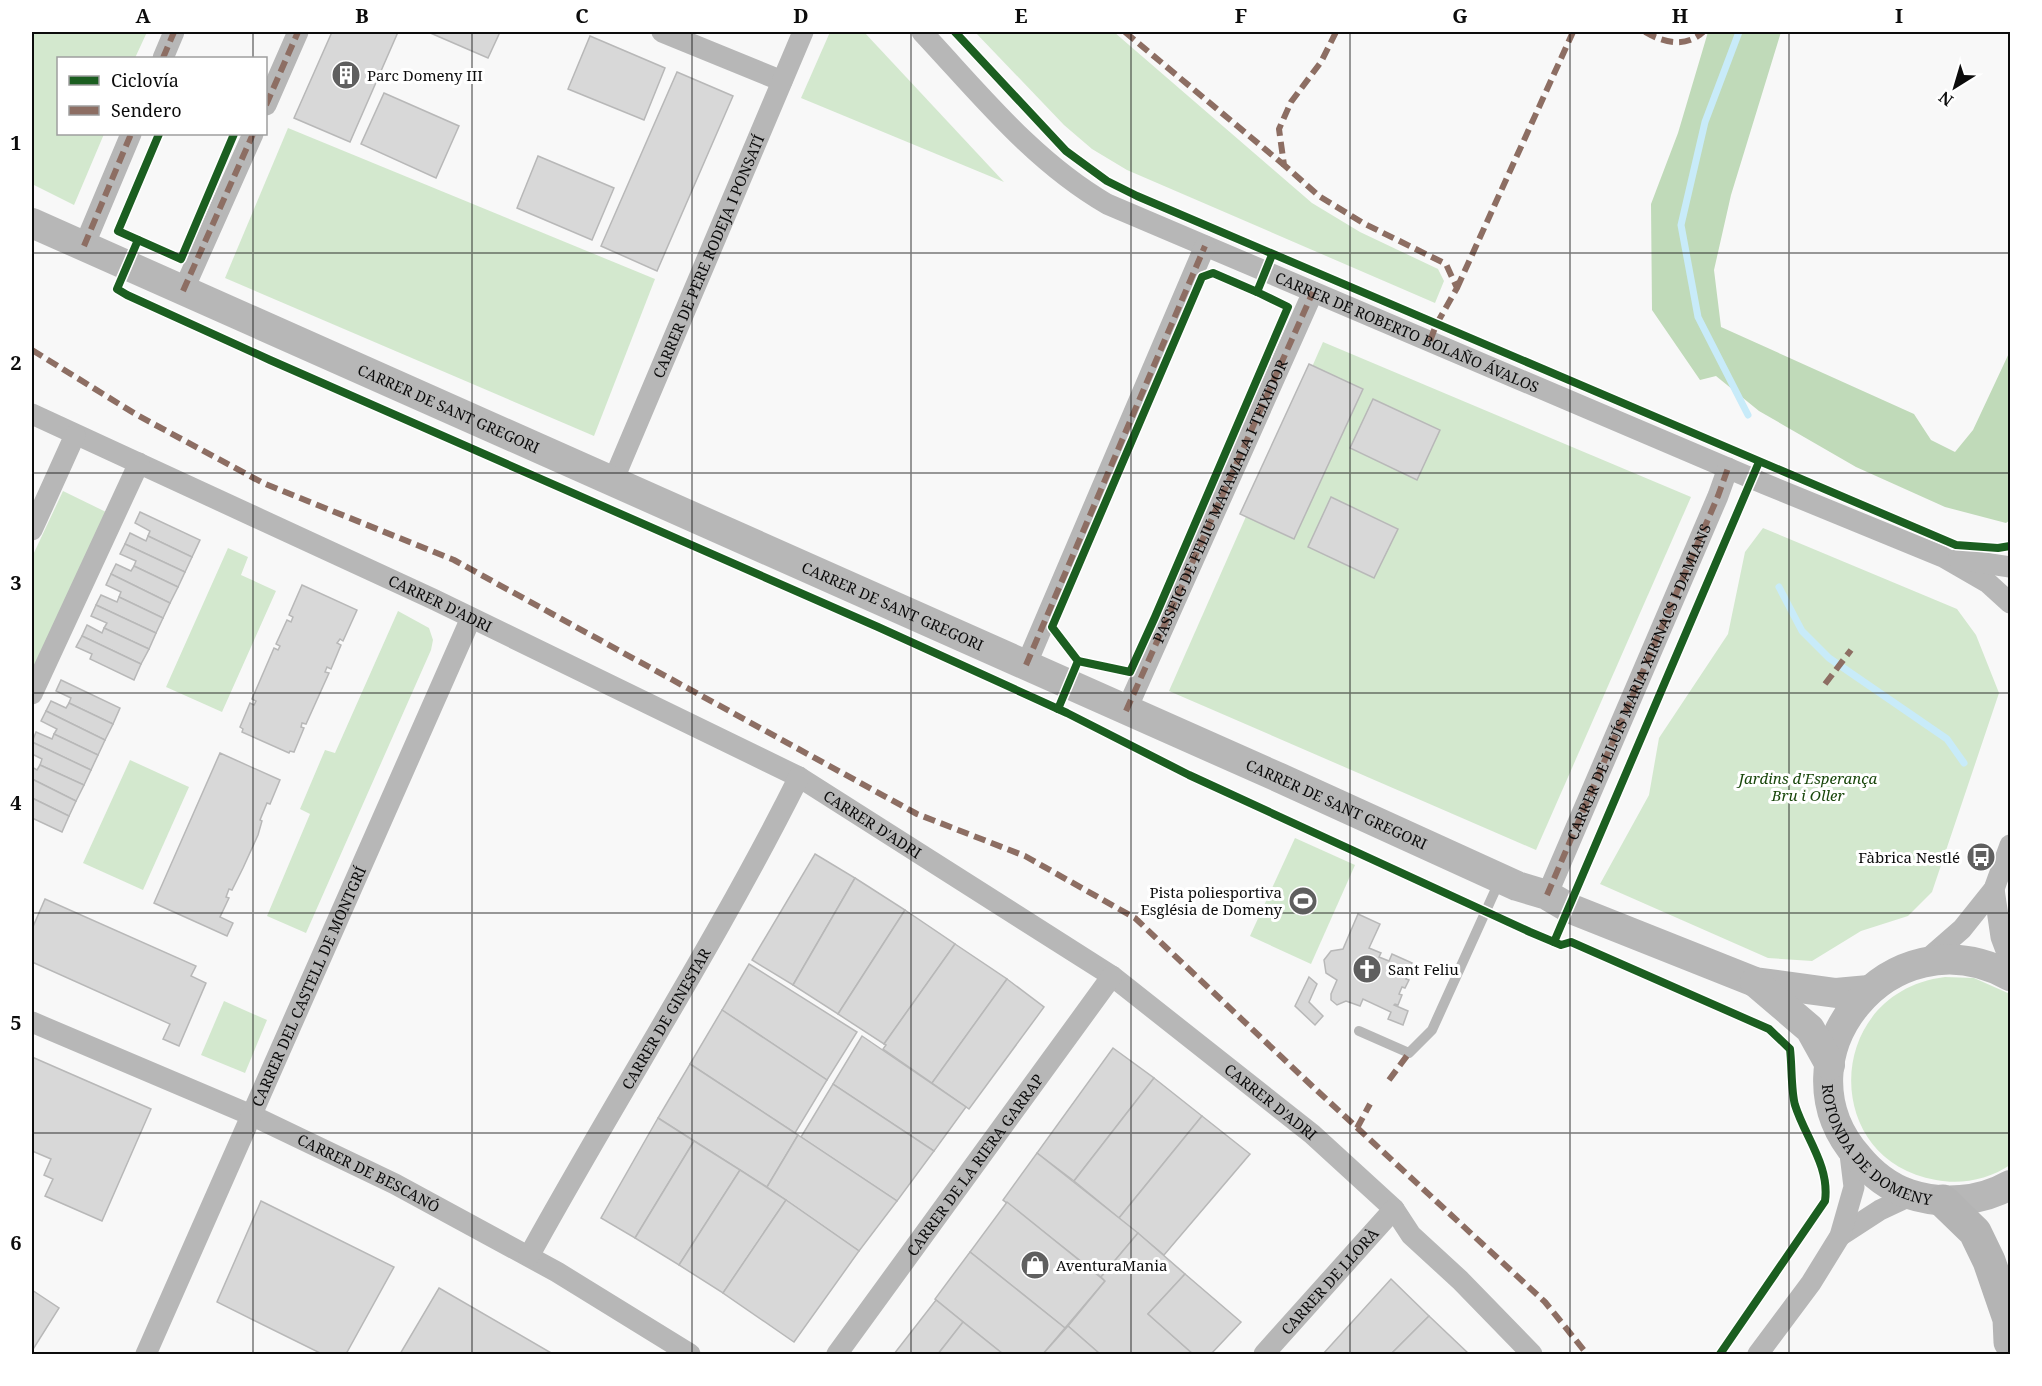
<svg xmlns="http://www.w3.org/2000/svg" width="2042" height="1386" viewBox="0 0 2042 1386" font-family="'Noto Serif',serif">
  <rect width="100%" height="100%" fill="#f8f8f8"/>
  <g fill="#d3e8ce">
    <polygon points="32,32 147,32 135,58 58,58 58,134 104,134 74,205 32,184"/>
    <polygon points="830,32 864,32 1004,182 801,98"/>
    <polygon points="975,32 1114,32 1312,203 1360,232 1438,269 1444,281 1435,303 1127,170 1092,149 1064,125"/>
    <polygon points="288,128 655,279 594,436 225,278"/>
    <polygon points="1323,342 1691,497 1536,850 1169,691"/>
    <polygon points="63,491 106,512 32,671 32,557"/>
    <polygon points="1763,528 1957,609 1976,635 1999,693 1932,892 1908,916 1861,931 1812,961 1768,958 1600,884 1649,795 1659,738 1728,634 1745,552"/>
    <polygon points="228,548 248,557 241,575 276,591 222,712 166,687"/>
    <polygon points="398,611 429,628 433,640 431,650 306,933 267,916 310,814 300,809 325,750 335,753"/>
    <polygon points="130,760 189,787 143,890 83,863"/>
    <polygon points="1295,838 1355,865 1311,964 1250,936"/>
    <path d="M1945 977 1974 978 2010 994V1165C1989 1179 1962 1185 1936 1180 1819 1160 1824 992 1945 977Z"/>
    <polygon points="224,1001 267,1020 245,1073 201,1055"/>
  </g>
  <polygon fill="#c0dab9" points="1708,32 1781,32 1731,195 1714,270 1721,327 1914,414 1931,440 1955,452 1973,430 2010,351 2010,520 2006,523 1945,507 1856,467 1759,411 1716,376 1700,380 1652,310 1651,204 1678,133"/>
  <g fill="none" stroke-linecap="round" stroke-linejoin="round">
    <g stroke="#c8ebf9" stroke-width="7">
      <polyline points="1739,32 1705,122 1681,225 1698,317 1748,415"/>
      <polyline points="1779,587 1802,631 1829,658 1947,739 1964,763"/>
    </g>
  </g>
  <g fill="#d8d8d8" stroke="#b8b8b8" stroke-width="1.5">
    <polygon points="332,32 398,32 350,142 294,118"/>
    <polygon points="428,32 500,32 488,58"/>
    <polygon points="590,36 665,68 644,120 568,89"/>
    <polygon points="677,72 733,96 657,271 601,246"/>
    <polygon points="384,93 459,126 436,178 361,144"/>
    <polygon points="538,156 614,188 592,240 517,208"/>
    <polygon points="1309,364 1363,389 1294,539 1240,514"/>
    <polygon points="1373,399 1440,430 1417,480 1350,448"/>
    <polygon points="1331,497 1398,529 1374,578 1308,547"/>
    <polygon points="140,512 200,540 192,557 148,536 150,531 135,523"/>
    <polygon points="130,533 146,541 148,536 192,557 185,572 125,544"/>
    <polygon points="125,544 185,572 178,587 134,566 136,561 120,554"/>
    <polygon points="116,564 131,571 134,566 178,587 170,603 111,574"/>
    <polygon points="111,574 170,603 163,618 119,597 121,592 106,585"/>
    <polygon points="302,585 357,610 343,641 340,639 337,643 341,645 331,669 327,667 325,672 329,673 306,724 302,723 301,727 304,728 294,752 290,751 289,753 242,732 243,729 240,727 250,703 254,705 256,701 252,699 274,648 278,650 280,646 276,644 287,620 291,622 293,617 289,615"/>
    <polygon points="101,595 117,602 119,597 163,618 156,633 96,605"/>
    <polygon points="96,605 156,633 149,649 104,628 107,623 91,616"/>
    <polygon points="87,625 102,633 104,628 149,649 141,664 82,636"/>
    <polygon points="82,636 141,664 134,680 90,659 92,654 76,647"/>
    <polygon points="61,680 120,708 113,724 69,703 71,698 56,691"/>
    <polygon points="51,701 66,708 69,703 113,724 105,740 46,711"/>
    <polygon points="46,711 105,740 98,755 54,734 57,729 41,721"/>
    <polygon points="36,732 52,739 54,734 98,755 91,770 32,742"/>
    <polygon points="32,742 91,770 84,785 40,765 42,759 32,754"/>
    <polygon points="220,753 280,780 270,804 267,803 260,820 262,821 258,835 243,868 232,890 229,889 226,897 229,898 220,917 233,923 227,936 154,903"/>
    <polygon points="40,765 84,785 76,801 32,779 32,767 37,770"/>
    <polygon points="32,779 76,801 69,816 32,798"/>
    <polygon points="32,798 69,816 62,832 32,818"/>
    <polygon points="815,854 855,878 793,985 752,960"/>
    <polygon points="855,878 905,910 838,1014 793,985"/>
    <polygon points="45,899 196,966 191,976 206,983 179,1046 163,1039 170,1024 32,962 32,929"/>
    <polygon points="905,910 955,944 884,1044 838,1014"/>
    <polygon points="1358,914 1380,924 1369,948 1381,953 1379,957 1389,961 1392,954 1412,963 1406,979 1409,980 1405,988 1402,987 1399,994 1402,995 1398,1005 1395,1004 1394,1005 1408,1011 1403,1025 1388,1019 1391,1012 1363,999 1360,1006 1346,1001 1337,1005 1331,1000 1331,994 1337,980 1326,973 1324,960 1331,951 1343,949"/>
    <polygon points="955,944 1007,979 932,1083 883,1049 886,1045 884,1044"/>
    <polygon points="749,964 857,1032 827,1080 722,1010"/>
    <polygon points="1309,977 1317,984 1309,1002 1323,1016 1315,1025 1295,1006"/>
    <polygon points="1007,979 1044,1007 969,1109 932,1083"/>
    <polygon points="722,1010 827,1080 795,1133 690,1064"/>
    <polygon points="862,1036 966,1107 934,1151 833,1084"/>
    <polygon points="1113,1048 1154,1078 1074,1181 1037,1153"/>
    <polygon points="32,1057 151,1109 102,1221 45,1196 53,1179 44,1175 51,1159 32,1151"/>
    <polygon points="690,1064 798,1135 767,1187 658,1118"/>
    <polygon points="1154,1078 1202,1116 1119,1218 1074,1181"/>
    <polygon points="833,1084 934,1151 897,1201 801,1137"/>
    <polygon points="1202,1116 1250,1154 1164,1255 1119,1218"/>
    <polygon points="658,1118 694,1141 635,1238 601,1218"/>
    <polygon points="798,1135 897,1201 859,1251 767,1187"/>
    <polygon points="694,1141 740,1170 679,1265 635,1238"/>
    <polygon points="1037,1153 1138,1233 1101,1277 1003,1200"/>
    <polygon points="740,1170 786,1200 723,1293 679,1265"/>
    <polygon points="786,1200 859,1251 794,1342 723,1293"/>
    <polygon points="261,1201 394,1267 346,1354 322,1354 217,1302"/>
    <polygon points="1007,1202 1105,1281 1065,1328 970,1252"/>
    <polygon points="1138,1233 1185,1274 1148,1314 1193,1354 1100,1354 1068,1326 1105,1281 1101,1277"/>
    <polygon points="970,1252 1065,1328 1043,1354 1003,1354 935,1299"/>
    <polygon points="1185,1274 1241,1322 1211,1354 1193,1354 1148,1314"/>
    <polygon points="1391,1279 1429,1316 1391,1354 1323,1354"/>
    <polygon points="439,1288 553,1354 400,1354"/>
    <polygon points="32,1290 59,1308 32,1351"/>
    <polygon points="936,1300 963,1322 938,1354 894,1354"/>
    <polygon points="1429,1316 1469,1354 1391,1354"/>
    <polygon points="963,1322 1003,1354 938,1354"/>
    <polygon points="1068,1326 1100,1354 1043,1354"/>
  </g>
  <g fill="none" stroke-linecap="round" stroke-linejoin="round">
    <polyline stroke="#b7b7b7" stroke-width="10" points="1359,1031 1409,1053 1432,1030 1499,882"/>
    <g stroke="#b7b7b7" stroke-width="21">
      <polyline points="662,32 782,81"/>
      <path id="s1" d="M922 32C980 94 1033 161 1107 204L1765 484 1943 557 1988 583 2010 603"/>
      <polyline points="163,58 174,32"/>
      <polyline points="266,105 298,32"/>
      <polyline points="84,246 131,134"/>
      <polyline points="183,291 253,134"/>
      <path id="s2" d="M32 414 433 599 799 777 1112 976 1312 1134 1394 1209 1411 1235 1460 1280 1532 1354"/>
      <path id="s3" d="M613 481 803 32"/>
      <polyline points="32,530 75,435"/>
      <polyline points="1958,559 2010,567"/>
      <polyline points="1026,665 1205,246"/>
      <polyline points="32,694 139,463"/>
      <polyline points="1126,711 1313,292"/>
      <polyline points="1994,889 2001,937 2010,961"/>
      <polyline points="1547,895 1718,496 1728,468"/>
      <polyline points="1923,963 1962,929 1994,889 2010,845"/>
      <path id="s4" d="M32 1022 251 1115 395 1184 557 1272 690 1354"/>
      <polyline points="1840,1236 1880,1210 1912,1195"/>
      <path id="s5" d="M529 1256C617 1096 717 941 799 777"/>
      <path id="s6" d="M146 1354 471 618"/>
      <path id="s7" d="M837 1354 1112 976"/>
      <path id="s8" d="M1264 1354 1394 1209"/>
      <polyline points="1758,1354 1811,1283 1840,1236 1854,1187 1849,1146"/>
    </g>
    <g stroke="#b7b7b7" stroke-width="30">
      <path id="s9" d="M32 223 1280 778 1517 886 1547 895 1569 908 1755 982 1836 993 1869 990"/>
      <path id="s10" d="M2010 976C1890 910 1771 1058 1858 1157 1872 1174 1889 1187 1909 1194 1942 1205 1980 1202 2010 1185"/>
      <polyline points="1755,982 1810,1029 1830,1065"/>
    </g>
    <polyline stroke="#b4b4b4" stroke-width="33" points="1943,1201 1975,1232 1989,1261 2009,1319 2010,1342"/>
    <g stroke="#8d6e63" stroke-width="6" stroke-dasharray="12 6" stroke-linecap="butt">
      <polyline points="1125,32 1284,165"/>
      <polyline points="1336,32 1321,62 1291,102 1279,129 1284,165 1319,196 1363,223 1446,264 1457,288 1436,325 1430,341"/>
      <path d="M1645 32C1664 43 1686 48 1703 32"/>
      <polyline points="163,58 174,32"/>
      <polyline points="266,105 298,32"/>
      <polyline points="84,246 131,134"/>
      <polyline points="1457,288 1573,32"/>
      <polyline points="183,291 253,134"/>
      <polyline points="32,350 137,415 263,483 454,560 917,814 1025,856 1135,918 1310,1084 1545,1302 1587,1354"/>
      <polyline points="1026,665 1205,246"/>
      <polyline points="1825,684 1851,650"/>
      <path id="s11" d="M1126 711 1313 292"/>
      <path id="s12" d="M1547 895 1718 496 1728 468"/>
      <polyline points="1389,1080 1409,1053"/>
      <polyline points="1357,1128 1370,1104"/>
    </g>
    <g stroke="#fff" stroke-width="11">
      <g id="cycleway">
        <polyline points="955,32 1066,151 1107,181 1137,196 1956,545 1998,548 2010,546"/>
        <polyline points="159,134 118,231 181,259 234,134"/>
        <path d="M138 240 117 289 127 295 270 360 878 627 1067 713 1189 775 1530 932 1561 945 1571 942 1769 1029 1790 1049C1792 1065 1791 1091 1795 1105 1805 1137 1830 1166 1825 1201L1720 1354"/>
        <polyline points="1078,661 1130,672 1155,617 1288,307 1257,292"/>
        <polyline points="1058,709 1078,661 1052,627 1202,277 1213,273 1257,292 1272,255"/>
        <polyline points="1554,942 1759,462"/>
      </g>
    </g>
    <use href="#cycleway" stroke="#1b5e20" stroke-width="8"/>
  </g>
  <path fill="none" stroke="#0c0c0c" stroke-width="1.5" stroke-opacity="0.55" d="M253 32V58M472 32V1354M692 32V1354M911 32V1354M1131 32V1354M1350 32V1354M1570 32V1354M1789 32V1354M253 134V1354M32 253H2010M32 473H2010M32 693H2010M32 913H2010M32 1133H2010"/>
  <defs>
    <g id="building-disc" transform="scale(1.5)"><circle r="9.5" fill="#5f5f5f" stroke="#fff"/><path d="M-4-6H4V6H1V3H-1V6H-4ZM-2.5-4.3h1.7v1.8h-1.7ZM.8-4.3h1.7v1.8H.8ZM-2.5-1h1.7V.8h-1.7ZM.8-1h1.7V.8H.8Z" fill="#fff"/></g>
    <g id="bus-disc" transform="scale(1.5)"><circle r="9.5" fill="#5f5f5f" stroke="#fff"/><path d="M-5-6H5V4H4V6H2V4H-2V6H-4V4H-5ZM-3.5-4V0h7V-4ZM-3.5 1.2v1.5H-2V1.2ZM2 1.2v1.5H3.5V1.2Z" fill="#fff"/></g>
    <g id="stadium-disc" transform="scale(1.5)"><circle r="9.5" fill="#5f5f5f" stroke="#fff"/><path d="M0-5a6.5 5 0 1 0 0 10a6.5 5 0 1 0 0-10ZM-3.5-1.8h7v3.6h-7Z" fill="#fff"/></g>
    <g id="church-disc" transform="scale(1.5)"><circle r="9.5" fill="#5f5f5f" stroke="#fff"/><path d="M-1.2-6h2.4v3.5h3.3v2.4h-3.3V6h-2.4V-.1h-3.3v-2.4h3.3Z" fill="#fff"/></g>
    <g id="shop-disc" transform="scale(1.5)"><circle r="9.5" fill="#5f5f5f" stroke="#fff"/><path d="M-5-2.5h2.3a2.7 3.5 0 0 1 5.4 0H5L5.5 6h-11ZM-1.5-2.5h3a1.5 2.3 0 0 0-3 0Z" fill="#fff"/></g>
  </defs>
  <g fill-rule="evenodd">
    <use href="#building-disc" x="346" y="75"/>
    <use href="#bus-disc" x="1981" y="857"/>
    <use href="#stadium-disc" x="1303" y="901"/>
    <use href="#church-disc" x="1367" y="969"/>
    <use href="#shop-disc" x="1035" y="1265"/>
  </g>
  <g text-anchor="middle" dominant-baseline="central" stroke-width="6" stroke-linejoin="round" paint-order="stroke">
    <g font-size="15" fill="#0c0c0c" stroke="#fff" text-anchor="start">
      <text x="367" y="75">Parc Domeny III</text>
      <text x="1960" y="857" text-anchor="end">Fàbrica Nestlé</text>
      <text x="1282" y="892" text-anchor="end">Pista poliesportiva<tspan x="1282" dy="17">Església de Domeny</tspan></text>
      <text x="1388" y="969">Sant Feliu</text>
      <text x="1056" y="1265">AventuraMania</text>
    </g>
    <g font-size="15" fill="#0c0c0c" stroke="#fff">
      <text stroke="none"><textPath href="#s3" startOffset="244">CARRER DE PERE RODEJA I PONSATÍ</textPath></text>
      <text stroke="none"><textPath href="#s1" startOffset="580">CARRER DE ROBERTO BOLAÑO ÁVALOS</textPath></text>
      <text stroke="none"><textPath href="#s9" startOffset="456">CARRER DE SANT GREGORI</textPath></text>
      <text stroke="none"><textPath href="#s11" startOffset="230">PASSEIG DE FELIU MATAMALA I TEIXIDOR</textPath></text>
      <text stroke="none"><textPath href="#s2" startOffset="450">CARRER D'ADRI</textPath></text>
      <text stroke="none"><textPath href="#s9" startOffset="942">CARRER DE SANT GREGORI</textPath></text>
      <text stroke="none"><textPath href="#s12" startOffset="232">CARRER DE LLUÍS MARIA XIRINACS I DAMIANS</textPath></text>
      <text stroke="none"><textPath href="#s9" startOffset="1428">CARRER DE SANT GREGORI</textPath></text>
      <text stroke="none"><textPath href="#s2" startOffset="936">CARRER D'ADRI</textPath></text>
      <text stroke="none"><textPath href="#s6" startOffset="402">CARRER DEL CASTELL DE MONTGRÍ</textPath></text>
      <text stroke="none"><textPath href="#s5" startOffset="274">CARRER DE GINESTAR</textPath></text>
      <text stroke="none"><textPath href="#s2" startOffset="1422">CARRER D'ADRI</textPath></text>
      <text stroke="none"><textPath href="#s10" startOffset="340">ROTONDA DE DOMENY</textPath></text>
      <text stroke="none"><textPath href="#s7" startOffset="234">CARRER DE LA RIERA GARRAP</textPath></text>
      <text stroke="none"><textPath href="#s4" startOffset="369">CARRER DE BESCANÓ</textPath></text>
      <text stroke="none"><textPath href="#s8" startOffset="98">CARRER DE LLORÀ</textPath></text>
    </g>
    <g font-size="15" font-style="italic" fill="#19470b" stroke="#fff">
      <text x="1808" y="778">Jardins d'Esperança<tspan x="1808" dy="17">Bru i Oller</tspan></text>
    </g>
  </g>
  <rect width="2042" height="1386" fill="none" stroke="#ffffff" stroke-width="66"/>
  <rect x="57" y="57" width="210" height="78" fill="#ffffff" stroke="#9e9e9e" stroke-width="1.5"/>
  <rect x="69" y="76" width="30" height="9" fill="#1b5e20" stroke="#9e9e9e" stroke-width="1.5"/>
  <text x="111" y="87" font-size="18" fill="#0c0c0c">Ciclovía</text>
  <rect x="69" y="106" width="30" height="9" fill="#8d6e63" stroke="#9e9e9e" stroke-width="1.5"/>
  <text x="111" y="117" font-size="18" fill="#0c0c0c">Sendero</text>
  <g transform="translate(1955 87) rotate(217)" stroke="#ffffff" stroke-width="4.5" paint-order="stroke">
  <path d="M0-4.5L10 22L0 15L-10 22Z" fill="#0c0c0c"/>
  <text y="-9" font-size="16" font-weight="bold" text-anchor="middle" fill="#0c0c0c">N</text>
  </g>
  <rect x="33" y="33" width="1976" height="1320" fill="none" stroke="#0c0c0c" stroke-width="2"/>
  <g font-size="20" text-anchor="middle" font-weight="bold" fill="#0c0c0c">
    <text x="143" y="23">A</text>
    <text x="362" y="23">B</text>
    <text x="582" y="23">C</text>
    <text x="801" y="23">D</text>
    <text x="1021" y="23">E</text>
    <text x="1241" y="23">F</text>
    <text x="1460" y="23">G</text>
    <text x="1680" y="23">H</text>
    <text x="1899" y="23">I</text>
    <text x="16" y="150">1</text>
    <text x="16" y="370">2</text>
    <text x="16" y="590">3</text>
    <text x="16" y="810">4</text>
    <text x="16" y="1030">5</text>
    <text x="16" y="1250">6</text>
  </g>
</svg>
